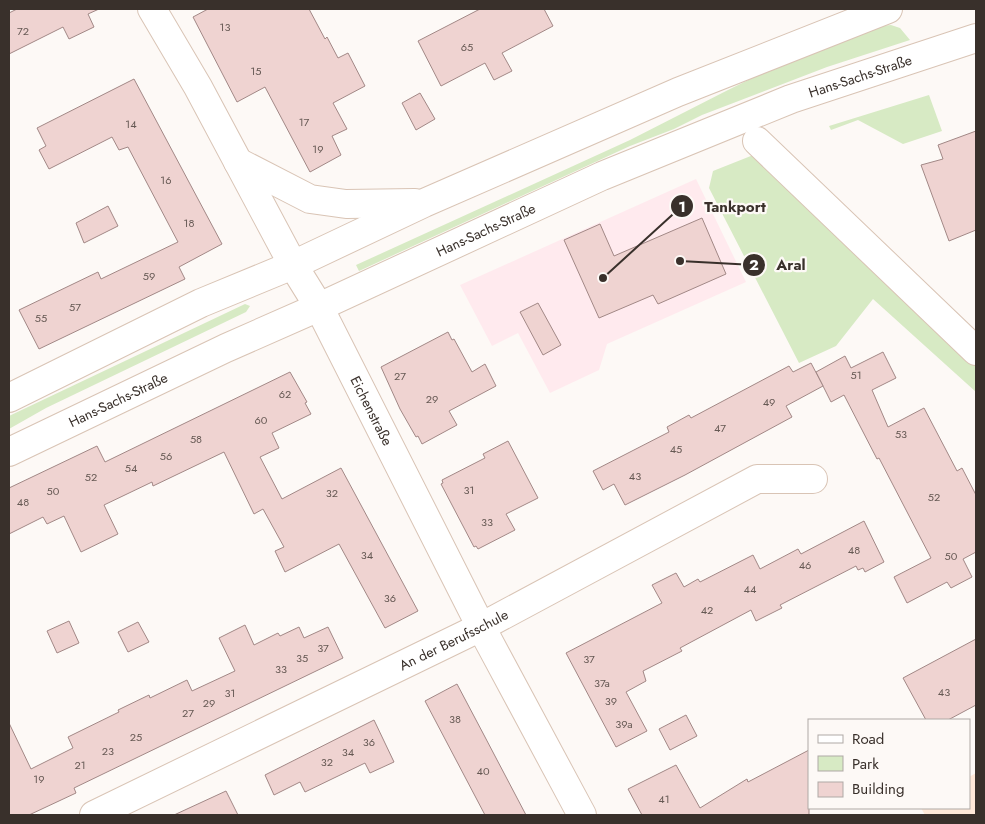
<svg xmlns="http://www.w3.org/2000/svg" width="985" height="824" viewBox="0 0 985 824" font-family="Jost,sans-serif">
  <rect width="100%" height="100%" fill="#fdf9f6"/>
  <polygon fill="#ffeaee" points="696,179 746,282 607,344 599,370 550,393 518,333 492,346 460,285"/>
  <polygon fill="#ffe8d8" points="976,773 976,815 925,815 921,808 969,808 969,777"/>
  <g fill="#d7eac4">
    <polygon points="891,25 900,28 910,40 827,67 702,115 674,129 630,146 359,271 356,265 630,140 728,90 779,65 880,26"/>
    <polygon points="929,95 942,131 903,144 858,120 831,130 829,126"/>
    <polygon points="776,146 976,341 976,392 873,299 836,346 799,363 709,188 713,171"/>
    <polygon points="245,304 250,306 246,312 46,408 9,429 9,416"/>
  </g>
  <g fill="#efd3d1" stroke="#a28886">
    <polygon points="17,9 99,9 88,14 94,27 69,39 63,27 9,54 9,13"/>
    <polygon points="208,9 309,9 325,39 327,37 338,58 348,53 365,86 333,103 347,129 332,136 341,155 310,172 265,87 237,102 193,17"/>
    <polygon points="480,9 544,9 553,26 502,53 512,71 494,80 485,63 441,86 418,41"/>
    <polygon points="134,79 222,244 179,267 185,279 39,349 19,310 98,272 101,279 178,242 128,147 119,150 112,137 49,169 39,150 46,146 37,128"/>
    <polygon points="420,93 435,119 416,130 402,103"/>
    <polygon points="976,131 976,230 949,241 921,165 943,159 938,145"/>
    <polygon points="108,206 118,226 84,243 76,223"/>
    <polygon points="702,218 726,274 658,304 653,295 599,318 564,240 600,224 614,256"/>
    <polygon points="538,303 561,345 543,355 520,312"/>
    <polygon points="448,332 452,340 454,339 472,372 485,364 496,386 449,411 457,425 422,444 418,436 416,437 400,409 381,367"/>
    <polygon points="883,352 896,378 872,390 888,427 924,408 957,471 962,468 976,495 976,552 963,559 972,577 951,588 947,582 907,603 894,577 931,558 879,458 877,459 844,395 831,402 816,372 845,356 851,368"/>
    <polygon points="811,363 823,386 786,406 792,417 685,475 625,505 614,484 603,490 593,471 669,432 667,427 689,415 691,418 789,366 793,372"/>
    <polygon points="290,372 307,402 305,403 311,414 272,433 279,448 260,457 282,499 341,468 418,611 385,628 339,544 285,572 275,551 284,547 263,509 254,514 224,452 153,486 152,482 104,505 118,534 81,552 64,516 47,524 43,517 9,534 9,488 97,446 105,462"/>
    <polygon points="508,441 538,498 506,514 515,530 478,549 476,546 474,547 441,484 443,483 442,480 485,458 483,454"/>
    <polygon points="864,521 884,562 865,572 863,568 858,570 856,566 780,605 782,608 756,621 751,610 680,648 682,651 643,671 646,681 626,692 647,731 616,747 566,653 662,603 652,585 676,573 684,587 698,579 700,582 753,555 760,569 798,549 801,554"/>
    <polygon points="69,621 79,643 57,653 47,631"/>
    <polygon points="138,622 149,642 128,652 118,632"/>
    <polygon points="245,625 254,645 278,633 280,636 299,627 304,638 328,627 343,658 74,788 76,793 29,815 9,815 9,723 31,769 73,748 68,737 119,712 118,710 149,695 150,698 187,680 192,691 235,671 219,638"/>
    <polygon points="976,639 976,705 948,720 926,720 903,678"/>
    <polygon points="457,684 485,737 526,815 485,815 425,701"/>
    <polygon points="686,715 697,736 670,750 659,729"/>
    <polygon points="374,720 394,762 370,773 365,763 305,792 300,782 274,795 265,775"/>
    <polygon points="809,750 809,815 642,815 628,789 676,765 700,808 747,779 748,782"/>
    <polygon points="226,791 238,815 174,815"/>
  </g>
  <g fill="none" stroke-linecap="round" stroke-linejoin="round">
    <g stroke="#d9c4b5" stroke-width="30">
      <g id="minor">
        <path id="s1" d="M152 9 198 87 293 265 319 307 481 627 582 815"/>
        <polyline points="757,141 976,351"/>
        <path id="s2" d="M94 815 481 627 757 479H813"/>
      </g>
    </g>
    <g stroke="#d9c4b5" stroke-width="30">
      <g id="major">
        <polyline points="238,162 310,199 346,204 415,203"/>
        <polyline points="9,398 201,303 293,265 424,203 678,92 888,9"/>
        <path id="s3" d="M9 452 226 348 319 307 602 176 791 99 976 38"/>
      </g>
    </g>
    <use href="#minor" stroke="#fff" stroke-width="28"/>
    <use href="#major" stroke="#fff" stroke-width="28"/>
  </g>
  <g text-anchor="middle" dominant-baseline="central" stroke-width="4.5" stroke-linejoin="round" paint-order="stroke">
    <g font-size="11" fill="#665954">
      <text x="225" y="27">13</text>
      <text x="23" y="31">72</text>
      <text x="467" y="47">65</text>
      <text x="256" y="71">15</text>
      <text x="304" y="122">17</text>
      <text x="131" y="124">14</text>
      <text x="318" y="149">19</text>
      <text x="166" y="180">16</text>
      <text x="189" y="223">18</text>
      <text x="149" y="276">59</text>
      <text x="75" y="307">57</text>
      <text x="41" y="318">55</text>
      <text x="856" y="375">51</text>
      <text x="400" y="376">27</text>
      <text x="285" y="394">62</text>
      <text x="432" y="399">29</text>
      <text x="769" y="402">49</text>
      <text x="261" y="420">60</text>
      <text x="720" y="428">47</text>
      <text x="901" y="434">53</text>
      <text x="196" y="439">58</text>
      <text x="676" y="449">45</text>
      <text x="166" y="456">56</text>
      <text x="131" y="468">54</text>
      <text x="635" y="476">43</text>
      <text x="91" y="477">52</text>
      <text x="469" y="490">31</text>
      <text x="53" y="491">50</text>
      <text x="332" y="493">32</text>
      <text x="934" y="497">52</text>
      <text x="23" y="502">48</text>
      <text x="487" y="522">33</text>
      <text x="854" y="550">48</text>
      <text x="367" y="555">34</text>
      <text x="951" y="556">50</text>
      <text x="805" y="565">46</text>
      <text x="750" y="589">44</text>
      <text x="390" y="598">36</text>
      <text x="707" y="610">42</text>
      <text x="323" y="648">37</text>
      <text x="302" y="658">35</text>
      <text x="589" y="659">37</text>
      <text x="281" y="669">33</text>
      <text x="602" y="683">37a</text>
      <text x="944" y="692">43</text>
      <text x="230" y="693">31</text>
      <text x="611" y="701">39</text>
      <text x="209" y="703">29</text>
      <text x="188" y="713">27</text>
      <text x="455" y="719">38</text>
      <text x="624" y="724">39a</text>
      <text x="136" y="737">25</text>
      <text x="369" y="742">36</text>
      <text x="108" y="751">23</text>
      <text x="348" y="752">34</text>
      <text x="327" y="762">32</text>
      <text x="80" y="765">21</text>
      <text x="483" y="771">40</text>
      <text x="39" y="779">19</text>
      <text x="664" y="799">41</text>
    </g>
    <g font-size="14" fill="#39302b" stroke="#fdf9f6">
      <text stroke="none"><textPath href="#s3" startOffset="931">Hans-Sachs-Straße</textPath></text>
      <text stroke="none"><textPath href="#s3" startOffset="526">Hans-Sachs-Straße</textPath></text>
      <text stroke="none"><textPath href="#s3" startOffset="121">Hans-Sachs-Straße</textPath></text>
      <text stroke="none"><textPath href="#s1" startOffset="458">Eichenstraße</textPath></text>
      <text stroke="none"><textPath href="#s2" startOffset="400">An der Berufsschule</textPath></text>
    </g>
  </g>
  <path fill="none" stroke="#39302b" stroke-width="2" d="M603 278L682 206M680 261L754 265"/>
  <g fill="#39302b" stroke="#fdf9f6" stroke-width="2">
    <circle cx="603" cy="278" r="5"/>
    <circle cx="680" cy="261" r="5"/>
    <circle cx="682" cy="206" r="12"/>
    <circle cx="754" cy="265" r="12"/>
  </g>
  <g font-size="15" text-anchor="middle" font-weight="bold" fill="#fff">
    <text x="682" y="212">1</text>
    <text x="754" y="270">2</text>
  </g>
  <g font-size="15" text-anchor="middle" font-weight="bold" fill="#39302b" stroke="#fdf9f6" stroke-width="4.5" stroke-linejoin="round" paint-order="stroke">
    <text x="735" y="212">Tankport</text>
    <text x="791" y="270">Aral</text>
  </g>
  <rect width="985" height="824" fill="none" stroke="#39302b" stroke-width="20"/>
  <rect x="808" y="719" width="162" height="90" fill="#fdf9f6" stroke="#afa9a5"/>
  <rect x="818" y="735" width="25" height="8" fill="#ffffff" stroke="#afa9a5"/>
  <text x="852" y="744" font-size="15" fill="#39302b">Road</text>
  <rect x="818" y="756" width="25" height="15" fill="#d7eac4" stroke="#afa9a5"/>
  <text x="852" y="769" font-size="15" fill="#39302b">Park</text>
  <rect x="818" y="782" width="25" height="15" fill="#efd3d1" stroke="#afa9a5"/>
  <text x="852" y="794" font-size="15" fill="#39302b">Building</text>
</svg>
